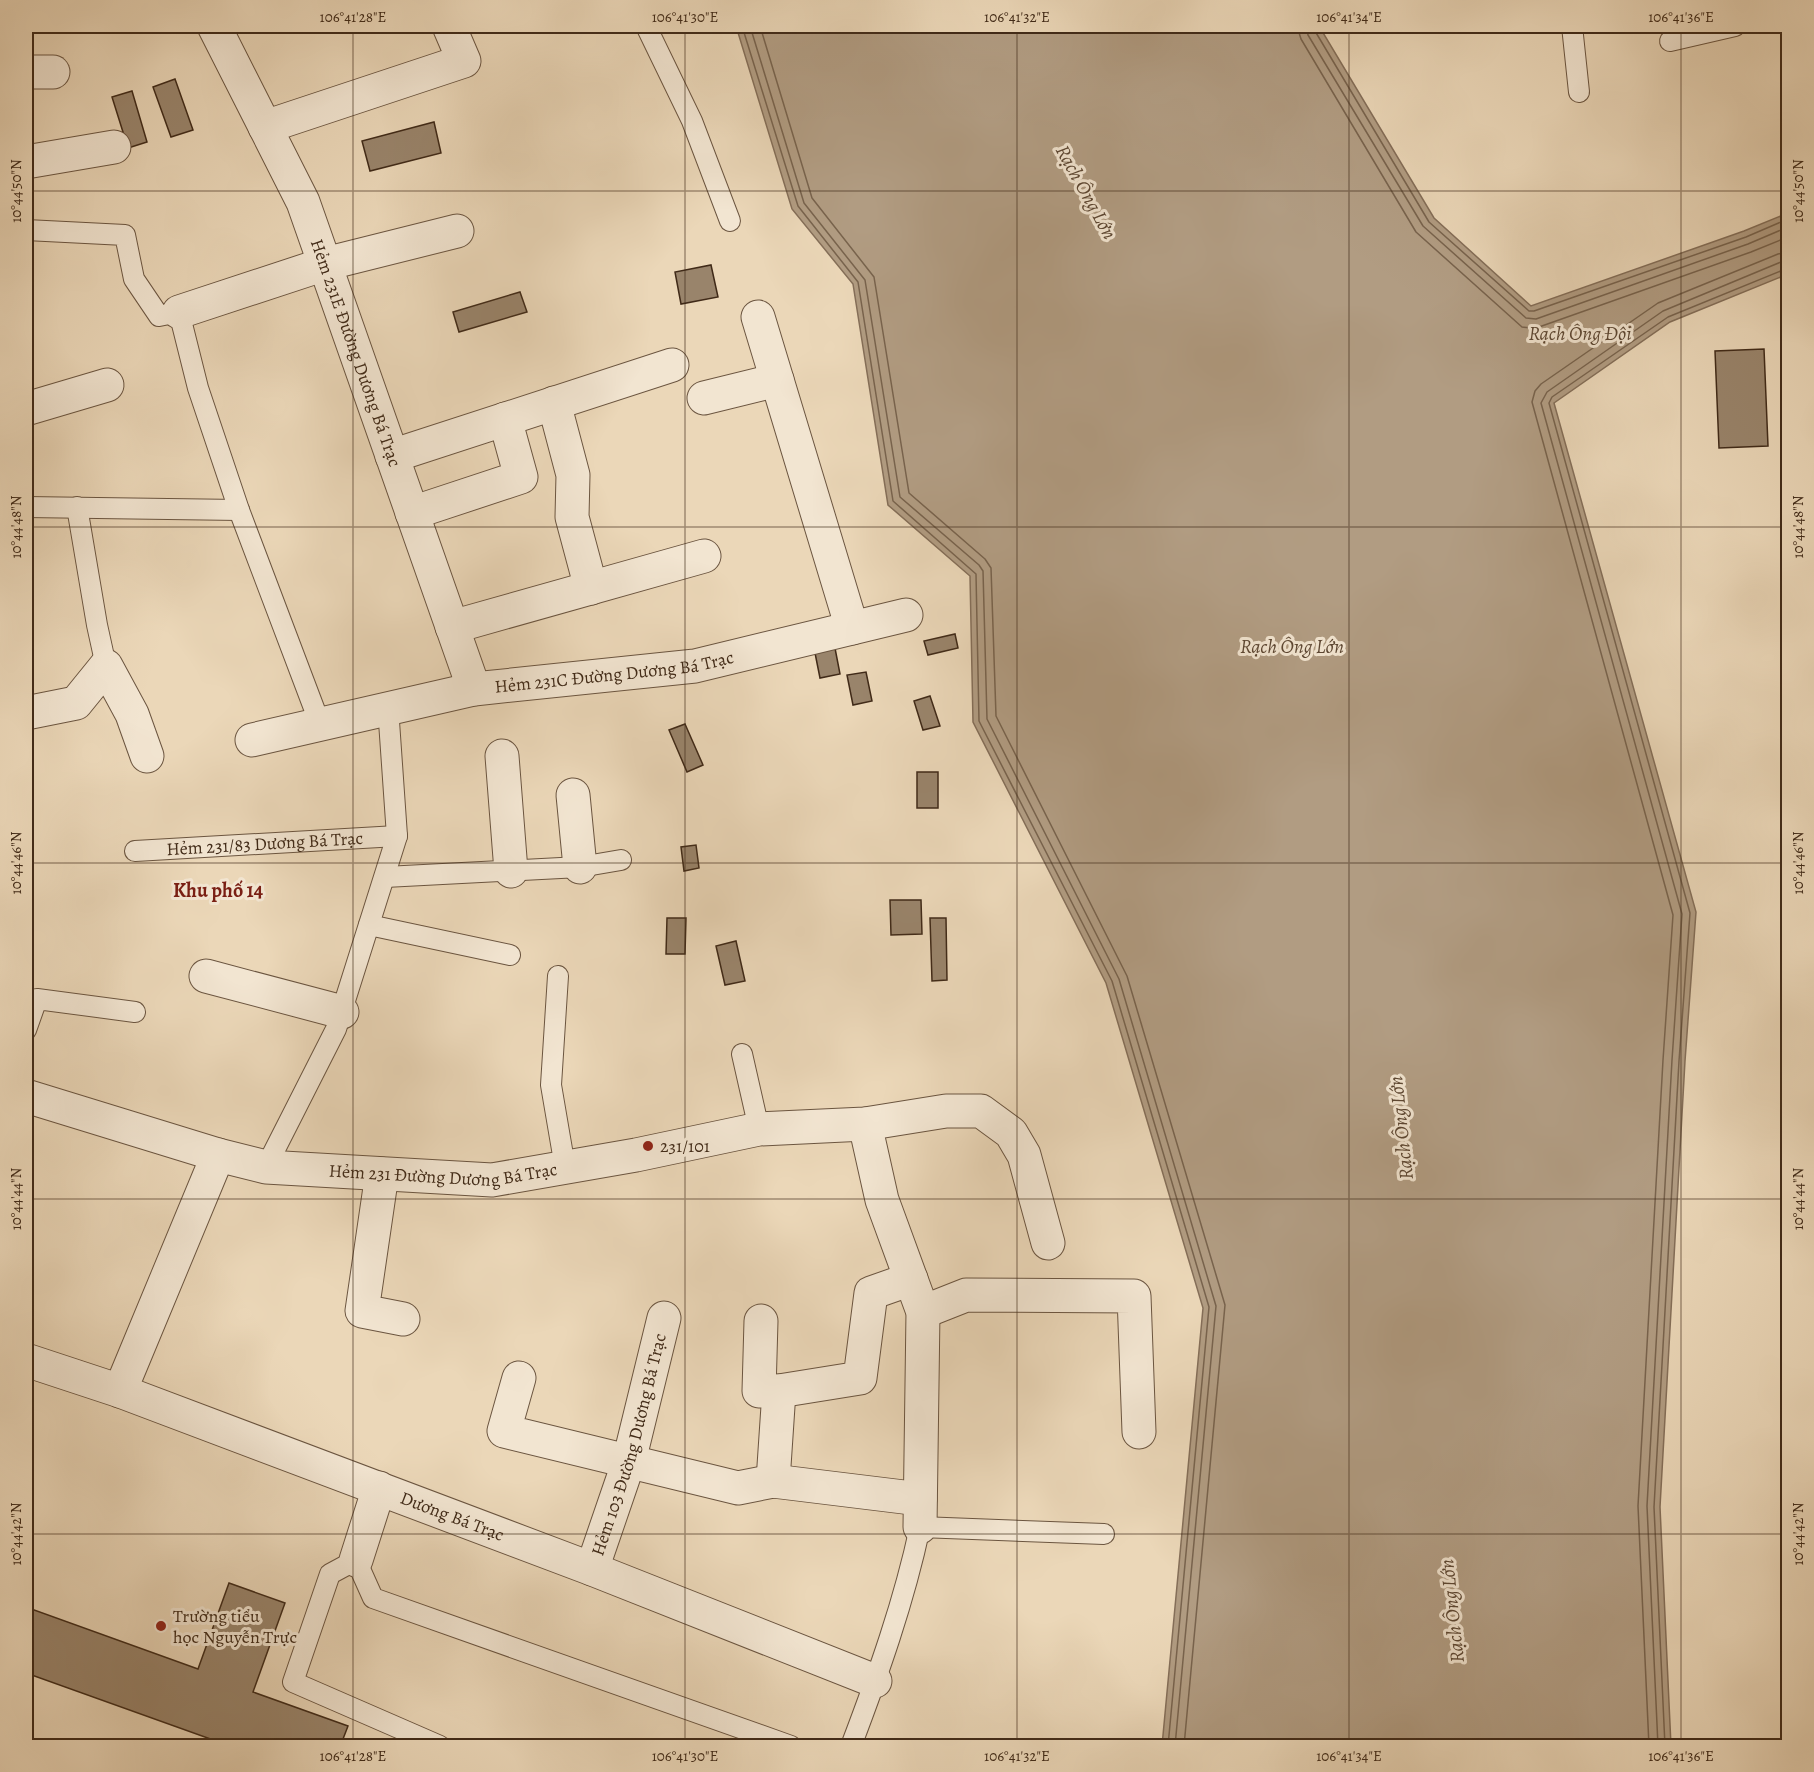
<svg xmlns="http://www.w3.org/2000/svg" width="1814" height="1772" viewBox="0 0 1814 1772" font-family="Alegreya,serif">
  <rect width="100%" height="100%" fill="#ebd7b8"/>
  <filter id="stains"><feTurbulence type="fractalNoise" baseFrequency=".00333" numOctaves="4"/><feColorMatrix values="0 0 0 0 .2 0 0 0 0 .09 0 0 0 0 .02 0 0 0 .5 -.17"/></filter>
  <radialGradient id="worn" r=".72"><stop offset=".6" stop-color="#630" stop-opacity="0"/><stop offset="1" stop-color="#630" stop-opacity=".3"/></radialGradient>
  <polygon fill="#b19c82" stroke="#846e58" stroke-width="1.5" points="736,26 1319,26 1434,218 1531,306 1744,231 1788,213 1788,274 1670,322 1554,403 1696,912 1685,1061 1660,1507 1671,1746 1162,1746 1203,1308 1106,983 973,722 970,576 888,505 853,284 792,209"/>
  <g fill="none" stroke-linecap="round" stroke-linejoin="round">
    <g stroke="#78634d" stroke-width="1.5">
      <polyline points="742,26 798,206 858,282 893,501 976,574 979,721 1112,981 1209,1307 1168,1746"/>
      <polyline points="750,26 804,203 865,280 900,497 979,565 983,571 987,719 1119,979 1216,1306 1175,1746"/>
      <polyline points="760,26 812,198 874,277 909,493 985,559 991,568 996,716 1127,976 1225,1305 1184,1746"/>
      <polyline points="1297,26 1301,39 1416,232 1522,327 1531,328 1539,327 1751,252 1788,237"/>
      <polyline points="1306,26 1308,35 1423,226 1526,318 1536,319 1748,244 1788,227"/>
      <polyline points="1314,26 1315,31 1429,222 1529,311 1534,311 1746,237 1788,219"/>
      <polyline points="1649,1746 1638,1506 1663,1060 1673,915 1532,402 1535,391 1541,384 1658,303 1778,254 1788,252"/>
      <polyline points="1658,1746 1647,1506 1672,1060 1682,914 1541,403 1547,392 1663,311 1781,262 1788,261"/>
      <polyline points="1665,1746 1654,1507 1679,1061 1690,913 1549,403 1552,397 1668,317 1788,268"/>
    </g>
  </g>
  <g fill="#99846b" stroke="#402a18" stroke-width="1.5">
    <polygon points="175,79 193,130 171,137 153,87"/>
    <polygon points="132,91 147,142 128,148 112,97"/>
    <polygon points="434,122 441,153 370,171 362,141"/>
    <polygon points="711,265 718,297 681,304 675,272"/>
    <polygon points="520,292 527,312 459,332 453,312"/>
    <polygon points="1764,349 1768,446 1719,448 1715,351"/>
    <polygon points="955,634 958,648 928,655 924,641"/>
    <polygon points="834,643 840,674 820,678 814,648"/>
    <polygon points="866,672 872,701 853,705 847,675"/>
    <polygon points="930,696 940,726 923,730 914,701"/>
    <polygon points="685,724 703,765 687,772 669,730"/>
    <rect x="917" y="772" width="21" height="36"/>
    <polygon points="696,845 699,868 684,871 681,847"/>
    <polygon points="890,900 921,900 922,934 891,935"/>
    <polygon points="667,918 686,918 685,954 666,954"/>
    <polygon points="930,918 946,918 947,980 932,981"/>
    <polygon points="736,941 745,981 725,985 716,946"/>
    <polygon points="229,1583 285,1603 253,1692 348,1726 343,1739 363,1746 230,1746 26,1673 26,1607 198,1669"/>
  </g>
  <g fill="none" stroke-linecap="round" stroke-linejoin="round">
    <g stroke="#6b5540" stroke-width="22">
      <g id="service">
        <polyline points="646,26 692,121 730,221"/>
        <polyline points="1572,26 1579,92"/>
        <polyline points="1670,41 1735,26"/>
        <polyline points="26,230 125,235 134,279 159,316 179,312 198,388 239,510 320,724"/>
        <polyline points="26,507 239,510"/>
        <polyline points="77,507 97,625 106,666"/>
        <path id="s1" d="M135 851 397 836"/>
        <polyline points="385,877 580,867 621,860"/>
        <polyline points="369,925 510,955"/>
        <polyline points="558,976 551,1085 565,1167"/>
        <polyline points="26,1030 37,999 135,1012"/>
        <polyline points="742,1054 759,1129"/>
        <polyline points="266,1167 336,1029 397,836 388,707"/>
        <polyline points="440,1746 293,1682 330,1574 356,1560 373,1598 791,1746"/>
        <path d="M851 1746C878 1675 904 1602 920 1527L1104 1534"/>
      </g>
    </g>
    <g stroke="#6b5540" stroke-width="35">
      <g id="minor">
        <path id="s2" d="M214 26 303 202 474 689"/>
        <polyline points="26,72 53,72"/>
        <polyline points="265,127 464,61 449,26"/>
        <polyline points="26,162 114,147"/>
        <polyline points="179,312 325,264 457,231"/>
        <polyline points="758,317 852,628"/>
        <polyline points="704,398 777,380"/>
        <polyline points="554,403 573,475 572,517 591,588"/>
        <polyline points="26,409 107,385"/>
        <polyline points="392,456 672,365"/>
        <polyline points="412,513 521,477 505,419"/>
        <polyline points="452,627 704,556"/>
        <polyline points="26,713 76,703 106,666 132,714 147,756"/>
        <path id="s3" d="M252 740 474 689 695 666 906 615"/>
        <polyline points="502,756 511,871"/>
        <polyline points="573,795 580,867"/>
        <polyline points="206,976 342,1012"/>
        <path id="s4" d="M26 1096 218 1155 266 1167 492 1180 636 1155 759 1129 865 1124 946 1111H981L1011 1133 1024 1155 1048 1243"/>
        <polyline points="865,1124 882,1200 923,1312 920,1527"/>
        <polyline points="382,1174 362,1311 403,1319"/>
        <polyline points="923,1312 966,1295 1134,1296 1139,1432"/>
        <polyline points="761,1321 759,1391 779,1391 860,1378 871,1293 911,1279"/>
        <path id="s5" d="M26 1360 120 1391 592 1569 875 1681"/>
        <polyline points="519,1378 504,1431 738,1488 773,1481 920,1499"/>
        <polyline points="120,1391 218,1155"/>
        <polyline points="773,1481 779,1391"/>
        <polyline points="356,1560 379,1488"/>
        <path id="s6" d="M592 1569 629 1461 664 1318"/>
      </g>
    </g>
    <use href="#service" stroke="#f2e5d1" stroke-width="20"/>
    <use href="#minor" stroke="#f2e5d1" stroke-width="33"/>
  </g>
  <path fill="none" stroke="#402a18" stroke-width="1.5" stroke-opacity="0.45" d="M353 26V1746M685 26V1746M1017 26V1746M1349 26V1746M1681 26V1746M26 191H1788M26 527H1788M26 863H1788M26 1199H1788M26 1534H1788"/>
  <g fill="#8f2418" stroke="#f2e5d1" stroke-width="2">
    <circle cx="648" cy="1146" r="6"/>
    <circle cx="161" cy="1626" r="6"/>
  </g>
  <g text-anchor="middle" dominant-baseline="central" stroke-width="6" stroke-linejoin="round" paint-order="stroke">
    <g font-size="18" fill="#402a18" stroke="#f2e5d1">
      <text stroke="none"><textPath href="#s2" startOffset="357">Hẻm 231E Đường Dương Bá Trạc</textPath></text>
      <text stroke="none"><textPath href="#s3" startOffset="369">Hẻm 231C Đường Dương Bá Trạc</textPath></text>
      <text stroke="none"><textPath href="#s1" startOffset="130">Hẻm 231/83 Dương Bá Trạc</textPath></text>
      <text stroke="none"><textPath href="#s4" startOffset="428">Hẻm 231 Đường Dương Bá Trạc</textPath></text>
      <text stroke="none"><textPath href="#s6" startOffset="130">Hẻm 103 Đường Dương Bá Trạc</textPath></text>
      <text stroke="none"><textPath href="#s5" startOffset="454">Dương Bá Trạc</textPath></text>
    </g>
    <g font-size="18" fill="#402a18" stroke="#f2e5d1" text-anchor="start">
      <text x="660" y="1146">231/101</text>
      <text x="173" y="1616">Trường tiểu<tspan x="173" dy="21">học Nguyễn Trực</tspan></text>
    </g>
    <g font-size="20" font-style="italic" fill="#5c4632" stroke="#f2e5d1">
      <text transform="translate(1086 192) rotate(61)">Rạch Ông Lớn</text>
      <text x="1580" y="333">Rạch Ông Đội</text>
      <text x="1292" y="646">Rạch Ông Lớn</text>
      <text transform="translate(1401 1128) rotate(-96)">Rạch Ông Lớn</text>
      <text transform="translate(1452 1611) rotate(-96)">Rạch Ông Lớn</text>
    </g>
    <g font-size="20" font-weight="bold" fill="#7a1f14" stroke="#f2e5d1">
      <text x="218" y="890">Khu phố 14</text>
    </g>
  </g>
  <rect width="1814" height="1772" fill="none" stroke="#ebd7b8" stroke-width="66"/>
  <rect x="33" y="33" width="1748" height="1706" fill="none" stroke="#402a18" stroke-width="2"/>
  <g font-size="15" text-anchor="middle" fill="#402a18">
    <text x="353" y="22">106°41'28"E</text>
    <text x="685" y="22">106°41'30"E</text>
    <text x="1017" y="22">106°41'32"E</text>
    <text x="1349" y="22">106°41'34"E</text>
    <text x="1681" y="22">106°41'36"E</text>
    <text transform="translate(16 191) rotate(-90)" y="5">10°44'50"N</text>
    <text transform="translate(1798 191) rotate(-90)" y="5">10°44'50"N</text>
    <text transform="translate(16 527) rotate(-90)" y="5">10°44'48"N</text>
    <text transform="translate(1798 527) rotate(-90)" y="5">10°44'48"N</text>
    <text transform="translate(16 863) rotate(-90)" y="5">10°44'46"N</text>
    <text transform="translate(1798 863) rotate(-90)" y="5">10°44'46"N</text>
    <text transform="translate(16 1199) rotate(-90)" y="5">10°44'44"N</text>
    <text transform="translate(1798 1199) rotate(-90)" y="5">10°44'44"N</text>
    <text transform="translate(16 1534) rotate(-90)" y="5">10°44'42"N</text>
    <text transform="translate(1798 1534) rotate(-90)" y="5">10°44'42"N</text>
    <text x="353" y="1761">106°41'28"E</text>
    <text x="685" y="1761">106°41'30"E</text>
    <text x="1017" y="1761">106°41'32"E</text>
    <text x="1349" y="1761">106°41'34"E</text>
    <text x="1681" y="1761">106°41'36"E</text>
  </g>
  <rect width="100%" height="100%" filter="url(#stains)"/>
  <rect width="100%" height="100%" fill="url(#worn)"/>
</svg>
